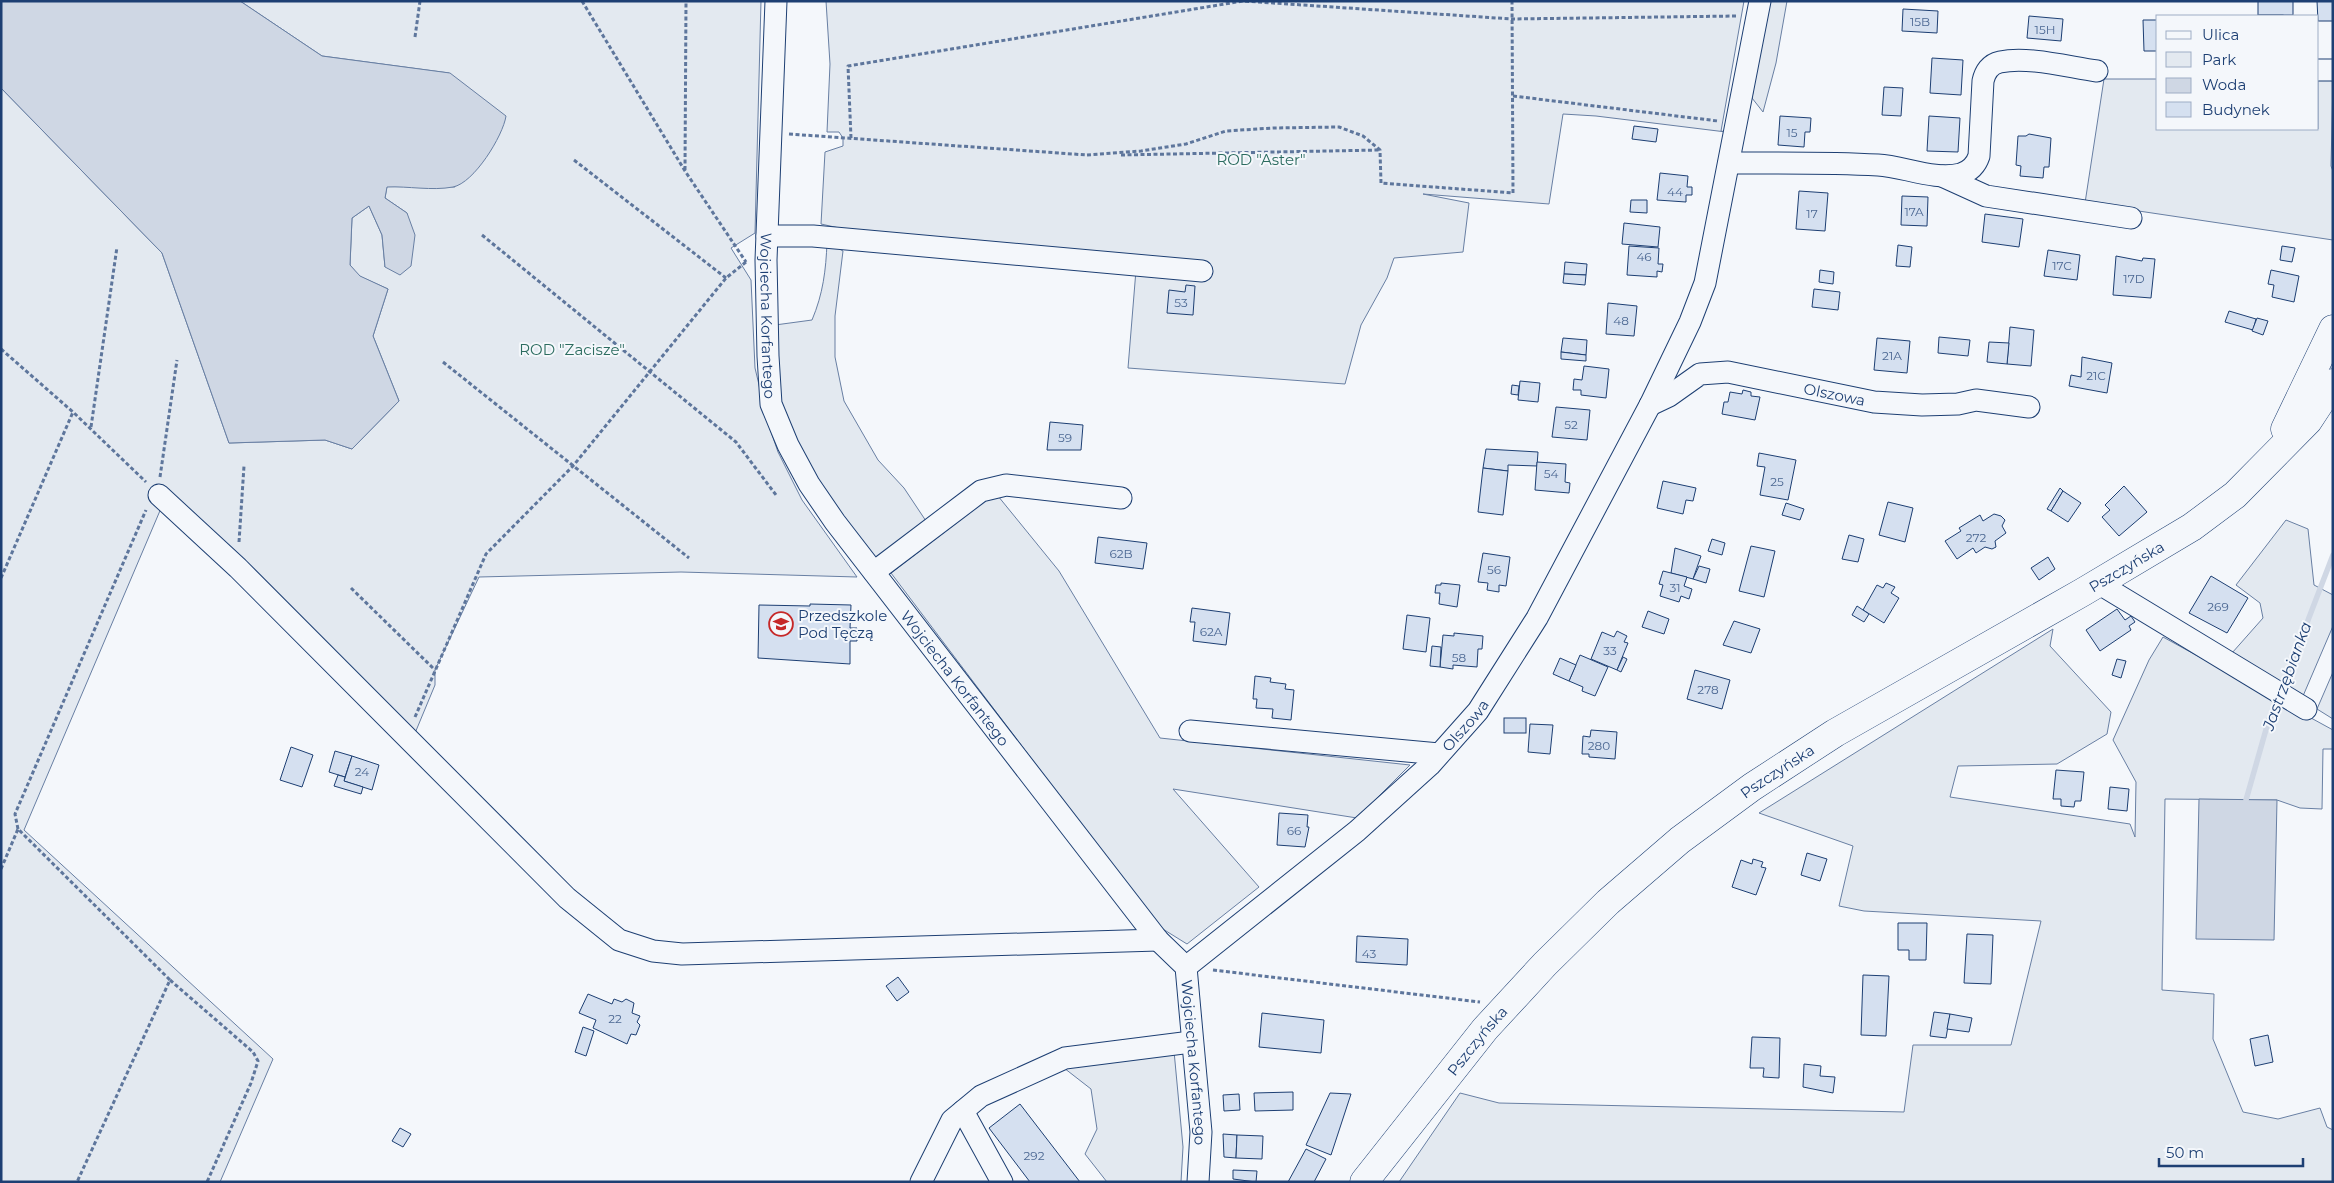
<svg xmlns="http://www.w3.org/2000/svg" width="2334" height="1183" viewBox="0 0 2334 1183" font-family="Montserrat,sans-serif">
  <rect width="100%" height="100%" fill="#f4f7fb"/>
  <g fill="#e3e9f0" stroke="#687fa3">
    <polygon points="240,1 761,1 755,233 731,248 751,280 755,368 768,423 778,452 802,500 857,577 681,572 479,577 435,670 435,685 408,750 162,506 24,830 273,1059 220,1182 1,1182 1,88 162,253 229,443 325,440 352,449 399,401 373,336 388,289 359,276 350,265 352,218 369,206 382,235 385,267 407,213 385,198 387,186 455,187 449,73 322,56"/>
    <polygon points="826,1 1744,1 1721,131 1726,132 1596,116 1563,114 1549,204 1423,194 1469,203 1463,252 1394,258 1387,278 1361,325 1345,384 1128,368 1136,270 848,230 821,224 825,152 843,146 843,138 839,132 827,132 830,64"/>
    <polygon points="1767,1 1787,1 1776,63 1763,112 1752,98"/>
    <polygon points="2318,78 2333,81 2331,166 2333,171 2333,240 2085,203 2104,79 2158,79 2158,129 2318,129"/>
    <path d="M827 242 843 251 835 316V357L844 401 878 460 904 488 926 521 875 559 818 481 781 410 775 325 812 320C823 294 826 270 827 242Z"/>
    <polygon points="998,496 1059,571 1160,738 1410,765 1357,818 1173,789 1259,887 1187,944 1158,926 891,573 989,498"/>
    <polygon points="2286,520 2308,529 2314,585 2333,595 2333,626 2303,696 2232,653 2263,618 2260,603 2236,585"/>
    <polygon points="2053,629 2050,646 2111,712 2107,734 2057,764 1958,766 1950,797 2130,824 2135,837 2136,782 2113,740 2149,660 2163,637 2333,730 2333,749 2323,749 2322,809 2300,808 2277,800 2165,799 2162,990 2214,994 2213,1039 2243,1112 2278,1119 2320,1108 2327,1127 2333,1130 2333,1182 1399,1182 1460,1093 1499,1103 1904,1112 1913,1045 2011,1045 2041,921 1864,911 1839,906 1853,846 1759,813"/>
    <polygon points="2333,672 2333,719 2317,709"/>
    <polygon points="1174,1051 1183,1147 1181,1182 1107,1182 1085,1154 1097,1129 1091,1089 1064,1068"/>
  </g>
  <g fill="#cfd7e4" stroke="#687fa3">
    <path d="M1 1H240L322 56 450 73 506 116C503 136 474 183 453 187 432 191 408 186 387 187L385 198 407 213 415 235 411 266 400 275 385 267 382 235 369 206 352 218 350 265 360 276 388 289 373 336 399 401 352 449 325 440 229 443 162 253 1 88Z"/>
    <polygon points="2199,799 2277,800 2274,940 2196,939"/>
  </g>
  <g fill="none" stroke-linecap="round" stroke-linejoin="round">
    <g stroke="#cfd7e4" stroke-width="5.5">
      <polyline points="2282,688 2333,555"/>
      <polyline points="2246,800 2269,719 2278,697"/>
    </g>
  </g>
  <g fill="#d5e0f0" stroke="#1d3f73">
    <rect x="2258" y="1" width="35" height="14"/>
    <polygon points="2317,1 2333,1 2333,21 2318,21"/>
    <polygon points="1903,9 1938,11 1937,33 1902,31"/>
    <rect x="2258" y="15" width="25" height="1"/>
    <polygon points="2029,16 2063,19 2061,41 2027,38"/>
    <polygon points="2143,20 2158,20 2158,51 2144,51"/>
    <polygon points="1932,58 1963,60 1961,95 1930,93"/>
    <polygon points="1884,87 1903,88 1901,116 1882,115"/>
    <polygon points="1780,116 1811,118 1810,132 1805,132 1804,147 1778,145"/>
    <polygon points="1929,116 1960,118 1958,152 1927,151"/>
    <polygon points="1634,126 1658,129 1656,142 1632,139"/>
    <polygon points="2029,134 2051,138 2049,167 2044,167 2043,178 2020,176 2021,166 2016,165 2018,136 2026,136"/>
    <polygon points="1660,173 1688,176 1687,187 1692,187 1692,195 1686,195 1686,202 1657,200"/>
    <polygon points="1799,191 1828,193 1825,231 1796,229"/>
    <polygon points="1902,196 1928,197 1927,226 1901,225"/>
    <polygon points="1631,200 1647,200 1647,213 1630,212"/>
    <polygon points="1985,214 2023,219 2019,247 1982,242"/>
    <polygon points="1624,223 1660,227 1658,247 1622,244"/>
    <polygon points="1898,245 1912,247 1910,267 1896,266"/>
    <polygon points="1629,246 1659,248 1658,264 1663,264 1662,272 1657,271 1657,277 1627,275"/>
    <polygon points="2282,246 2295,248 2292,262 2280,260"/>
    <polygon points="2048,250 2080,255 2077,280 2044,276"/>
    <polygon points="2116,256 2142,261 2143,258 2155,259 2151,298 2113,295"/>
    <polygon points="1565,262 1587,264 1586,275 1564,274"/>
    <polygon points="1820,270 1834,272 1833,284 1819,282"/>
    <polygon points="2271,270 2299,276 2294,302 2272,297 2274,285 2268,284"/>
    <polygon points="1564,274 1586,275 1585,285 1563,283"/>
    <polygon points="1186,285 1195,286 1193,315 1167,313 1169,290 1185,292"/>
    <polygon points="1814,289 1840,292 1838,310 1812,307"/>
    <polygon points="1608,303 1637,306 1634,336 1606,334"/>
    <polygon points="2229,311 2256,319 2253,330 2225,322"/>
    <polygon points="2257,318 2268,321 2263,335 2252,331"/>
    <polygon points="2010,327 2034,330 2031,366 2007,364"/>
    <polygon points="1939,337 1970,340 1968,356 1938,353"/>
    <polygon points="1563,338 1587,340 1586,355 1561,352"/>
    <polygon points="1877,338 1910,341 1907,373 1874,370"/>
    <polygon points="1989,342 2009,343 2007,364 1987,362"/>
    <polygon points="1561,352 1586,355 1586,361 1561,359"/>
    <polygon points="2082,357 2112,363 2107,393 2069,386 2071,375 2081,377"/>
    <polygon points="1584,366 1609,369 1606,398 1581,395 1581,390 1573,390 1574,379 1582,380"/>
    <polygon points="1520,381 1540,383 1538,402 1518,400"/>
    <polygon points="1512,385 1519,386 1518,395 1511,394"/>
    <polygon points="1743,390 1751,392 1751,396 1760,397 1755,420 1722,414 1724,402 1728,402 1730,392 1742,394"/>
    <polygon points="1556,407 1590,410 1587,440 1552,437"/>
    <polygon points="1050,422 1083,425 1081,450 1047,450"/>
    <polygon points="1486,449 1538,452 1537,466 1508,465 1508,471 1483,468"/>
    <polygon points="1759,453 1796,460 1788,500 1760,495 1765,467 1757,466"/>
    <polygon points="1537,462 1566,464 1565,482 1570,483 1569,493 1535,490"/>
    <polygon points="1483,468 1508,471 1503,515 1478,512"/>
    <polygon points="1663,481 1696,488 1693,501 1686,500 1683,514 1657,508"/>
    <polygon points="2124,486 2147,512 2119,536 2102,517 2110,510 2105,505"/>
    <polygon points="2060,488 2063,491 2051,511 2047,509"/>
    <polygon points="2063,491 2081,503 2068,522 2051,511"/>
    <polygon points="1888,502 1913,508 1905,542 1879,535"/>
    <polygon points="1786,503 1804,509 1800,520 1782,515"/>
    <polygon points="1994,514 2001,516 2005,520 2002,526 2006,533 1995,541 1996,547 1992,549 1985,547 1976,553 1973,548 1957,559 1945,541 1961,531 1959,528 1980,515 1983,521"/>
    <polygon points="1849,535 1864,539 1858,562 1842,559"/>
    <polygon points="1098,537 1147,543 1143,569 1095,563"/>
    <polygon points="1712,539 1725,543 1722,555 1708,551"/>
    <polygon points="1751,546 1775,551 1764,597 1739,591"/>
    <polygon points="1675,548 1701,556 1693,579 1671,573"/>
    <polygon points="1483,553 1510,557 1506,586 1499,585 1499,592 1487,590 1488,583 1478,582"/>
    <polygon points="2048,557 2055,569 2039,580 2031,568"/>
    <polygon points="1699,566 1710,569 1706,583 1693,579"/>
    <polygon points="1663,571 1687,577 1684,586 1692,589 1689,599 1681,596 1679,602 1660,596 1663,585 1659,584"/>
    <polygon points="2211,576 2248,598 2227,633 2189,613"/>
    <polygon points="1441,583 1460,585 1457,607 1439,604 1440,593 1435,593 1436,585 1441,585"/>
    <polygon points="1886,583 1895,587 1891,593 1899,598 1884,623 1863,610 1877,585 1883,588"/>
    <polygon points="810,604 851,605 850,628 857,628 857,641 850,641 850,664 758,658 759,605 810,606"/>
    <polygon points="1857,606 1869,614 1864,622 1852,615"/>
    <polygon points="1192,608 1230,613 1226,645 1193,641 1195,622 1190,622"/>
    <polygon points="2117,609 2125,620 2131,616 2135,622 2129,626 2131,630 2100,651 2086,630"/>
    <polygon points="1648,611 1669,619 1664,634 1642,627"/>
    <polygon points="1407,615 1430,618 1426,652 1403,649"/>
    <polygon points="1734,621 1760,629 1751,653 1723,645"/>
    <polygon points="1617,631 1627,636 1624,642 1628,643 1617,670 1591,659 1602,632 1614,637"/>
    <polygon points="1454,633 1483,636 1482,649 1478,649 1477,667 1453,665 1453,669 1440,667 1443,635 1454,636"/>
    <polygon points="1432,646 1441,647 1440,667 1430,666"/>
    <polygon points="1580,655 1608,667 1595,696 1582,691 1583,687 1569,681"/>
    <polygon points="1623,657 1627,659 1621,672 1617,670"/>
    <polygon points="1560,658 1576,665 1569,681 1553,674"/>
    <polygon points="2117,659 2126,661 2121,678 2112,675"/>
    <polygon points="1695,670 1730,680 1722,709 1687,699"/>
    <polygon points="1255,676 1271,678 1270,682 1286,684 1285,689 1294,690 1291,720 1272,718 1273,709 1256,708 1257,699 1253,699"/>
    <rect x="1504" y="718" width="22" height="15"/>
    <polygon points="1530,724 1553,725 1550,754 1528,752"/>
    <polygon points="1591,730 1617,732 1615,759 1589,757 1589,754 1582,754 1583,736 1590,737"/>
    <polygon points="291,747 313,755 302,787 280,780"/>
    <polygon points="335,751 352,756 345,777 329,772"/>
    <polygon points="352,756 379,765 372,790 344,781"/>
    <polygon points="2056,770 2084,772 2081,801 2075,801 2074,807 2061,806 2061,799 2053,799"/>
    <polygon points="338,775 345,777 344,781 363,787 361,794 334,786"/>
    <polygon points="2110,787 2129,789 2127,811 2108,809"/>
    <polygon points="1279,813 1308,815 1307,827 1309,827 1305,847 1277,845"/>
    <polygon points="1807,853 1827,859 1820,881 1801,875"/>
    <polygon points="1753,859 1763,862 1761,867 1766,868 1756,895 1732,887 1741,860 1752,864"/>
    <polygon points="1898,923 1927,923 1926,960 1909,960 1909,950 1898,950"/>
    <polygon points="1967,934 1993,935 1991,984 1964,983"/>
    <polygon points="1357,936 1408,939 1407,965 1356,962"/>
    <polygon points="1863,975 1889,976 1886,1036 1861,1035"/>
    <polygon points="898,977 909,992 897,1001 886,986"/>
    <polygon points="588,994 612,1004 614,999 622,1002 626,999 634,1003 632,1013 640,1016 637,1022 640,1025 636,1035 631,1034 627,1044 593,1028 596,1020 579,1013"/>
    <polygon points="1934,1012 1950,1014 1946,1038 1930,1036"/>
    <polygon points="1262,1013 1324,1020 1321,1053 1259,1047"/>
    <polygon points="1950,1014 1972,1018 1969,1032 1947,1029"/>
    <polygon points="583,1027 594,1031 586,1056 575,1052"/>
    <polygon points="2268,1035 2273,1062 2255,1066 2250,1039"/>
    <polygon points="1752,1037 1780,1038 1779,1078 1763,1077 1764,1068 1750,1068"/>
    <polygon points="1804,1064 1821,1066 1820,1076 1835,1077 1833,1093 1803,1087"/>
    <polygon points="1293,1092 1293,1110 1255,1111 1254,1093"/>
    <polygon points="1330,1093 1351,1094 1331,1155 1306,1145"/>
    <polygon points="1239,1094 1240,1110 1224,1111 1223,1095"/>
    <polygon points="1020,1104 1080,1182 1030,1182 989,1128"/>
    <polygon points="400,1128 411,1134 403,1147 392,1141"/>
    <polygon points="1223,1134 1237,1135 1236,1158 1224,1157"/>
    <polygon points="1237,1135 1263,1136 1262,1159 1236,1158"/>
    <polygon points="1306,1149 1326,1159 1314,1182 1288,1182"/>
    <polygon points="1233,1170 1257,1171 1256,1182 1233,1179"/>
  </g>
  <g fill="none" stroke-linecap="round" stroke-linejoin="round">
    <g stroke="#1d3f73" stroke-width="23">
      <g id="minor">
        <path id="s1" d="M776 1 766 260 768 356 771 404 788 445 809 484 835 522 1158 940 1186 967 1201 1132 1198 1182"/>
        <polyline points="2318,70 2333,70"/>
        <path d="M1729 163C1778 163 1828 162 1878 165 1903 166 1935 181 1961 174 1970 171 1976 165 1979 156L1983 81C1985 72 1990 64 2000 62 2028 56 2068 67 2097 71"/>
        <polyline points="1942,176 1986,196 2131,218"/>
        <polyline points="767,236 813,236 1202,271"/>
        <path id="s2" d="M1650 405 1669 396 1700 374 1728 372 1874 402 1922 405 1958 404 1976 400 2029 407"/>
        <polyline points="159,495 238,568 567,898 619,940 653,951 682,954 1158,940"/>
        <polyline points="874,572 981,491 1006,485 1121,498"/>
        <polyline points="2098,583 2306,709"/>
        <polyline points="1190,731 1439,754"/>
        <path id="s3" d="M1186 967 1357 831 1430 765 1478 711 1537 618 1650 405 1690 322 1705 283 1760 1"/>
        <polyline points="963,1111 1002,1182"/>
        <polyline points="921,1182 952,1120 981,1096 1065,1058 1191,1042"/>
      </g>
    </g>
    <g stroke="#1d3f73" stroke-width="29">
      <g id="major">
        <polyline points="2285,429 2333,329"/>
        <path id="s4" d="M1364 1182 1485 1029 1545 964 1608 902 1680 840 1752 787 1835 733 2083 592 2192 527 2235 495 2308 421 2333 383"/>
      </g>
    </g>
    <g stroke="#5e769c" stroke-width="3" stroke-dasharray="4 2.5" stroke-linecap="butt">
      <polyline points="582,1 685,171 746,262"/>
      <polyline points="415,37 420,1"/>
      <polyline points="1513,96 1718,121"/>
      <polyline points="789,134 1087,155"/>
      <polyline points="851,138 848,66 1243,1 1512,19 1737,16"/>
      <polyline points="1087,155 1141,151 1186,144 1226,131 1273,128 1339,127 1363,136 1380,150 1381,183 1513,193 1512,1"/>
      <polyline points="1121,155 1379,150"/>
      <polyline points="574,160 726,278"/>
      <polyline points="685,170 686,1"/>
      <polyline points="482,235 736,442 776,495"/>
      <polyline points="1,349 73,412 146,482"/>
      <polyline points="443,362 689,558"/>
      <polyline points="91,427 117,247"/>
      <polyline points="160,477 177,360"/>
      <polyline points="239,542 244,466"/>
      <polyline points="1,578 73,412"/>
      <polyline points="351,588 435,670"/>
      <polyline points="415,717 486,554 573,466 726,278 746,262"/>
      <polyline points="18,829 15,814 146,510"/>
      <polyline points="1,869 18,829 170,980 77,1182"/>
      <polyline points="1213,970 1480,1002"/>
      <polyline points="170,980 253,1052 258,1061 251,1083 207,1182"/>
    </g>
    <use href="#minor" stroke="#f4f7fb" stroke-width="21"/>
    <use href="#major" stroke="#f4f7fb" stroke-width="28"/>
  </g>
  <defs>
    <g id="school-ring" transform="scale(1.25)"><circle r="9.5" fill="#f4f7fb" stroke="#c62828" stroke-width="1.5"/><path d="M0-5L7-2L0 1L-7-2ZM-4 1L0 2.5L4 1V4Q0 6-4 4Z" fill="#c62828"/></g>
  </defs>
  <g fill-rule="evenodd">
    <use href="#school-ring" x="781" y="624"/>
  </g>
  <g text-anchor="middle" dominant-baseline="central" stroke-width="4" stroke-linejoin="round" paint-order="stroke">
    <g font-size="12" fill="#4b6792">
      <text x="1920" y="21">15B</text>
      <text x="2045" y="29">15H</text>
      <text x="1792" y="132">15</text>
      <text x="1675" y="191">44</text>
      <text x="1914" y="211">17A</text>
      <text x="1812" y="213">17</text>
      <text x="1644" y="256">46</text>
      <text x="2062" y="265">17C</text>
      <text x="2134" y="278">17D</text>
      <text x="1181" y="302">53</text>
      <text x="1621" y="320">48</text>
      <text x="1892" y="355">21A</text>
      <text x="2096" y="375">21C</text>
      <text x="1571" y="424">52</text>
      <text x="1065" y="437">59</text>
      <text x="1551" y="473">54</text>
      <text x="1777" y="481">25</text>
      <text x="1976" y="537">272</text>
      <text x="1121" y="553">62B</text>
      <text x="1494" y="569">56</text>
      <text x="1675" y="587">31</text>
      <text x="2218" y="606">269</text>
      <text x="1211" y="631">62A</text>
      <text x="1610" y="650">33</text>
      <text x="1459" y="657">58</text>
      <text x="1708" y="689">278</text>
      <text x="1599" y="745">280</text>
      <text x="362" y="771">24</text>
      <text x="1294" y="830">66</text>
      <text x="1369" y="953">43</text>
      <text x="615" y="1018">22</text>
      <text x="1034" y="1155">292</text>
    </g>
    <g font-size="15" fill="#2c6c60" stroke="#f4f7fb">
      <text x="1261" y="159">ROD "Aster"</text>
      <text x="572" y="349">ROD "Zacisze"</text>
    </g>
    <g font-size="15" fill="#1d3f73" stroke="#f4f7fb">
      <text stroke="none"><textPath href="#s1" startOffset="315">Wojciecha Korfantego</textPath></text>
      <text stroke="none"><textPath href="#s2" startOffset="196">Olszowa</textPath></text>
      <text stroke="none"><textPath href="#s4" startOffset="991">Pszczyńska</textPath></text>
      <text stroke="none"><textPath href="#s1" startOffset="735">Wojciecha Korfantego</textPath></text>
      <text stroke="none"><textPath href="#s3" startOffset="370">Olszowa</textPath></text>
      <text stroke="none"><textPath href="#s4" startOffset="586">Pszczyńska</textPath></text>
      <text stroke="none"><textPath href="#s4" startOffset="181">Pszczyńska</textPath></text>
      <text stroke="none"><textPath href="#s1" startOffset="1201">Wojciecha Korfantego</textPath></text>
    </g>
    <g font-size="15" fill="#1d3f73" stroke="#f4f7fb" text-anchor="start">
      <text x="798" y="615">Przedszkole<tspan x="798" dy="17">Pod Tęczą</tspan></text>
    </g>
    <g font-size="16" font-style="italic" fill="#1d3f73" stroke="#f4f7fb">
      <text transform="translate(2287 676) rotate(-70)">Jastrzębianka</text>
    </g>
  </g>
  <rect width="2334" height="1183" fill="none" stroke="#1d3f73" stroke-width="5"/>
  <rect x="2156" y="15" width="162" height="115" fill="#f4f7fb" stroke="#9eadc5"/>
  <rect x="2166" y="31" width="25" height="8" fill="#f4f7fb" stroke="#9eadc5"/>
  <text x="2202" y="40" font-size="15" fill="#1d3f73">Ulica</text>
  <rect x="2166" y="52" width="25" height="15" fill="#e3e9f0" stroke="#9eadc5"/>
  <text x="2202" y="65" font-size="15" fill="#1d3f73">Park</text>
  <rect x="2166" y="78" width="25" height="15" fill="#cfd7e4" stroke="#9eadc5"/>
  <text x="2202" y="90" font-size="15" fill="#1d3f73">Woda</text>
  <rect x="2166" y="102" width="25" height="15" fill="#d5e0f0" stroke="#9eadc5"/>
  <text x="2202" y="115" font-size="15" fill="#1d3f73">Budynek</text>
  <path d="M2159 1158v8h144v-8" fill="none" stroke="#1d3f73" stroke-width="2.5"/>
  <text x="2166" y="1158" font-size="15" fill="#1d3f73" stroke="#f4f7fb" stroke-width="4" paint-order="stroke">50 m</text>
</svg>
